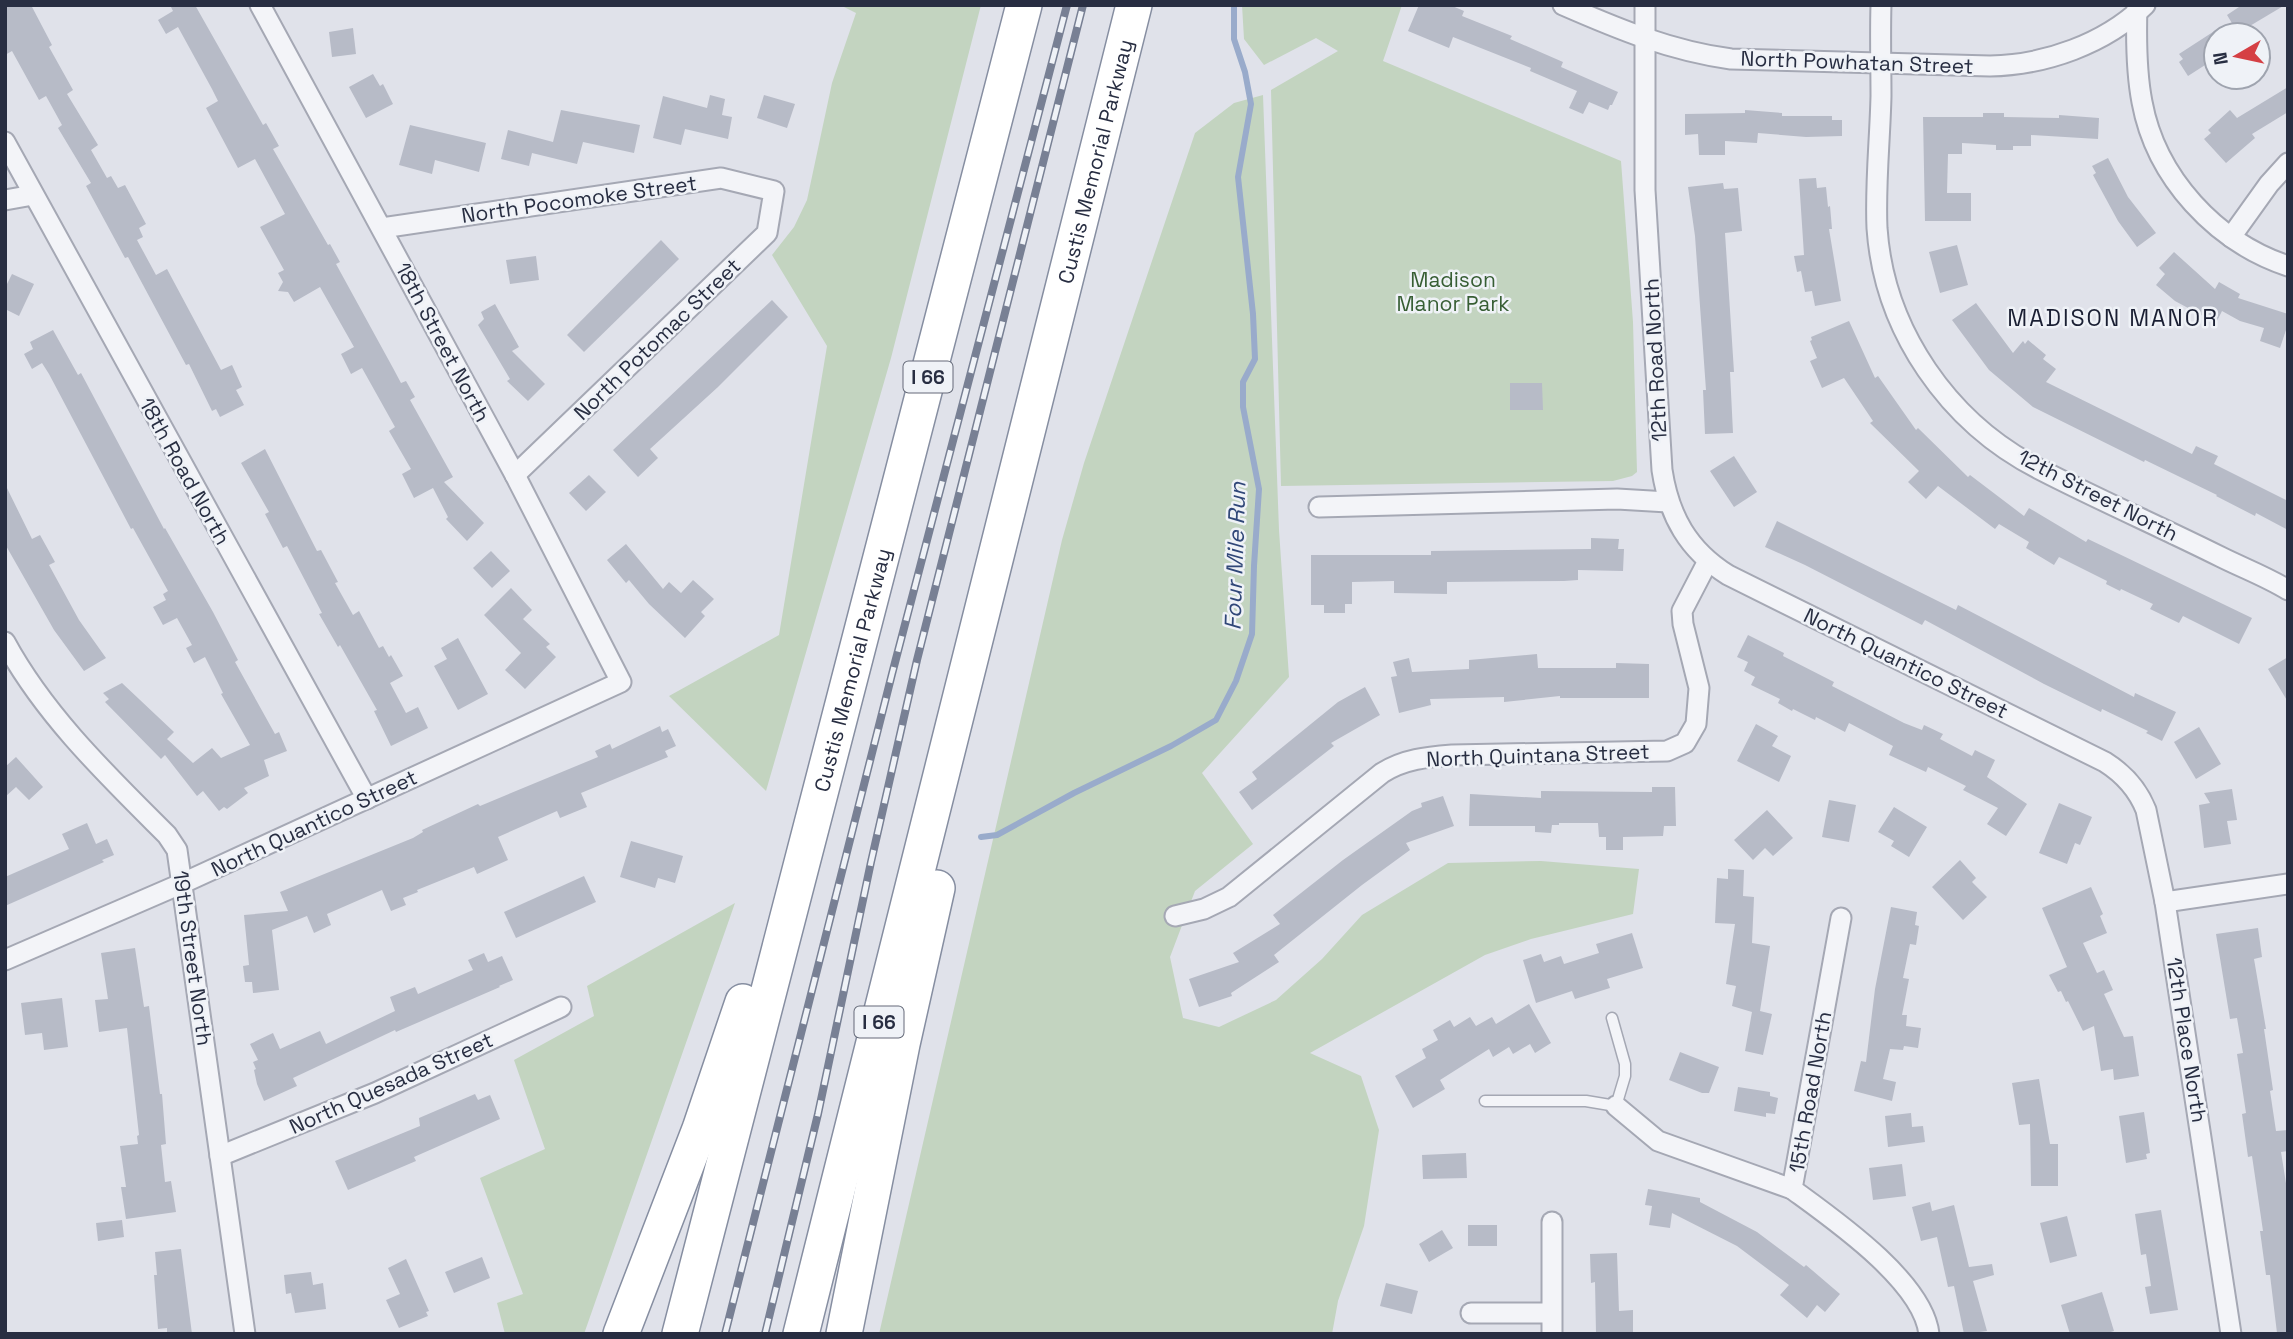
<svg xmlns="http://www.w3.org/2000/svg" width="2293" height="1339" viewBox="0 0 2293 1339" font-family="'Space Grotesk',sans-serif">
  <rect width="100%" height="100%" fill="#e0e2ea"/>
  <g fill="#c3d4c0">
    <polygon points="840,5 981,5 891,358 766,791 669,696 779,635 827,346 772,255 794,227 807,200 832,83 856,13"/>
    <polygon points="1242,5 1402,5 1383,61 1621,161 1633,322 1637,472 1632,476 1613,481 1281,486 1271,90 1338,51 1316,38 1264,65 1244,39"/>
    <polygon points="1263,95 1279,530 1289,677 1202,773 1253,844 1195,891 1170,957 1183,1018 1219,1027 1276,1000 1322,959 1362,915 1448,863 1541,861 1639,869 1633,914 1531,939 1485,955 1310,1053 1361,1076 1379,1130 1364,1226 1338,1301 1332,1334 879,1334 1062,540 1084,463 1195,133 1234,103"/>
    <polygon points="735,903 584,1334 505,1334 497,1303 523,1294 480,1178 545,1149 514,1060 594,1016 587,986"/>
  </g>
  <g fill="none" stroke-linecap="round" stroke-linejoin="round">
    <polyline stroke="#99abcb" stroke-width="6" points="981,837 997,835 1074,793 1171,746 1216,720 1236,681 1252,634 1254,566 1259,489 1243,407 1243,382 1255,359 1253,314 1238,177 1251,104 1245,72 1234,39 1234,5"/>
  </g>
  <g fill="#b7bbc7">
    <polygon points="5,5 31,5 52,45 49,47 73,90 67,94 98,145 91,150 107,178 111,176 118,188 125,185 146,224 139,228 143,237 137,240 156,275 167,269 221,370 232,365 242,387 236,390 244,405 220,417 216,409 212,411 189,364 186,365 128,257 125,258 86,186 91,183 58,128 62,125 46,96 39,100 12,51 5,55"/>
    <polygon points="170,5 195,5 263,125 266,123 279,146 273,149 328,245 330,244 340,262 336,264 393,368 401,383 406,381 415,397 410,400 453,477 444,482 484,523 467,541 446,519 448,517 433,488 414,498 402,474 411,469 389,431 395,427 362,368 351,374 341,354 354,347 320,287 294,302 288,292 278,291 283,282 278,273 284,270 260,227 285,214 255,159 238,168 206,108 218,101 212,89 178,27 166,34 158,20 173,11"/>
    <polygon points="1419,5 1450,5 1464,11 1462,16 1512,36 1510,39 1563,62 1561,67 1618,92 1612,105 1610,105 1608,110 1589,102 1583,114 1569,108 1577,91 1530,71 1531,68 1453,37 1449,48 1408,31"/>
    <polygon points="2242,5 2285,5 2238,33 2227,15"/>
    <polygon points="353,28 356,54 332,57 329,32"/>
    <polygon points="2216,30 2216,58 2188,76 2179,62 2183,59 2179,54"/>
    <polygon points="373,74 380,86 383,84 393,104 366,118 349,87"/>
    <polygon points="2288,87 2288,112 2252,134 2255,138 2226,163 2204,139 2211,133 2208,130 2230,110 2237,118"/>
    <polygon points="710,95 725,99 722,115 732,117 728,139 685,129 681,145 653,138 663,96 707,108"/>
    <polygon points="764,95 795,104 787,128 757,118"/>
    <polygon points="561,110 640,125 634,153 583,142 577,164 532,153 529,166 501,159 508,130 553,142"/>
    <polygon points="1745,110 1782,113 1782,116 1832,116 1832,120 1842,120 1842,136 1806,137 1758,133 1757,143 1725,141 1725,155 1699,155 1698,134 1685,135 1685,114 1745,113"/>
    <polygon points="1983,113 2004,113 2004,117 2059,118 2059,115 2099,118 2098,139 2031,135 2031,146 2013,146 2013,150 1996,150 1996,145 1962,143 1962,154 1948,154 1947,193 1971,193 1971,221 1925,221 1923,117 1983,117"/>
    <polygon points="410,125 486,143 479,172 435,160 432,174 399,165"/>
    <polygon points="2108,158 2128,197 2156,233 2137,247 2118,221 2093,175 2096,173 2092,166"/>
    <polygon points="1816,178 1817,188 1826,187 1828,207 1830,206 1832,229 1829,229 1841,301 1815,306 1812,291 1805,292 1801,271 1797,272 1794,256 1804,255 1799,179"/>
    <polygon points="1723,183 1724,189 1738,188 1742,231 1725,233 1734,372 1730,372 1733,433 1705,434 1703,390 1706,390 1695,236 1688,187"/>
    <polygon points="661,240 679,259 584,352 567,335"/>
    <polygon points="1957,245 1968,285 1940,293 1929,252"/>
    <polygon points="2174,252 2215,289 2219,282 2240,294 2238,298 2288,314 2288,324 2280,348 2260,341 2264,328 2240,321 2222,311 2216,323 2175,301 2156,285 2165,274 2159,268"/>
    <polygon points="536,256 539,280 510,284 506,260"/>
    <polygon points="12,274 34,284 19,316 5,309 5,288"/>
    <polygon points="772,300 788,317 718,387 650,449 658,458 638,477 613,450"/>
    <polygon points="1976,303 2013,353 2023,341 2025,344 2028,340 2046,355 2043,359 2056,369 2046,382 2192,454 2196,446 2218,456 2214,464 2288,501 2288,530 2256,513 2255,516 2216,496 2217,495 2145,460 2144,462 2033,407 1989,370 1952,320"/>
    <polygon points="495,304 519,347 512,351 545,384 528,401 507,381 510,379 478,325 484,319 481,312"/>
    <polygon points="1849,321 1875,378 1878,376 1916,430 1918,428 1968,477 1970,475 2024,516 2029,508 2086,542 2088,539 2252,618 2239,644 2183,616 2179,623 2150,609 2153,604 2121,589 2120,591 2106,584 2107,581 2059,557 2054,565 2026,548 2029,542 1999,524 1995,529 1938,486 1926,499 1908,482 1919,471 1870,423 1873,421 1844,378 1822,388 1810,361 1817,358 1810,341 1812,340 1811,337"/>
    <polygon points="53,330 78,375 81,373 164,529 165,528 213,612 238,660 235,662 275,734 279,732 287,751 264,760 269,776 244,788 248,793 227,809 224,807 219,811 203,791 197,796 165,755 161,759 105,702 109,699 103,693 122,683 174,732 167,739 193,763 212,748 221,758 250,745 221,694 223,693 205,657 194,663 186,648 192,645 177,618 163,625 153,607 166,600 163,594 168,591 133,528 131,529 49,374 42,363 32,369 24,354 33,349 30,342"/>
    <polygon points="1510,383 1542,383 1543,410 1510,410"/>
    <polygon points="265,449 317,551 321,550 338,582 335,583 353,615 359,611 379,648 383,646 389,657 391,655 403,676 390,683 406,713 418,707 428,728 391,746 374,711 377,710 340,645 338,647 319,614 322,613 287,546 283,548 265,514 269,512 241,463"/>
    <polygon points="1734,456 1757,492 1734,507 1710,471"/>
    <polygon points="589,475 606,492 586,511 569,493"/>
    <polygon points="5,484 32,539 40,535 55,562 49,565 79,620 106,658 84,671 54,630 5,544"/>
    <polygon points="1777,521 1956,610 1958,605 2134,697 2135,693 2176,712 2162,741 2146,733 2148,731 2102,709 2101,712 2044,684 1925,620 1922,625 1805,565 1765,547"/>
    <polygon points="1591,538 1619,539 1618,549 1624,549 1623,571 1578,570 1578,580 1564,581 1447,582 1447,594 1394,593 1394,581 1352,582 1352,604 1345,604 1345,613 1324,613 1324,605 1311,605 1311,555 1431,555 1431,551 1591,549"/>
    <polygon points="626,544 663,589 669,582 681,593 693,580 714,599 701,612 705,616 685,638 649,604 629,580 626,583 607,560"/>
    <polygon points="491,551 510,571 492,588 473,568"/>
    <polygon points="511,588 532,610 523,619 550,644 546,647 556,657 525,689 505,670 521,653 484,615"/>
    <polygon points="1748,635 1784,653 1783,656 1834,682 1832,686 1904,723 1922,730 1924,725 1943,734 1940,739 1972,756 1975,750 1995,760 1987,777 2027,804 2006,836 1987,824 1998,808 1963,790 1966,786 1928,767 1926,772 1889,755 1893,746 1849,723 1845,732 1816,717 1815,720 1793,709 1792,711 1778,703 1780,699 1751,685 1755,677 1744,671 1748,662 1737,657"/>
    <polygon points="458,638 488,694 458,710 434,666 447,659 441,648"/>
    <polygon points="1537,654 1538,668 1616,668 1616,663 1649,664 1649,698 1560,698 1560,696 1504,702 1504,697 1430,699 1431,705 1399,713 1391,677 1397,676 1393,662 1409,658 1412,672 1469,669 1469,660"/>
    <polygon points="2288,657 2288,702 2268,669"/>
    <polygon points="1365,687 1380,715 1331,743 1334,746 1252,810 1239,792 1257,779 1252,772 1338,702"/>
    <polygon points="1756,724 1778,736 1772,746 1791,756 1779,782 1737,761"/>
    <polygon points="660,726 662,732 668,729 676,746 665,751 668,757 581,793 587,807 560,818 557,811 498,837 508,860 477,874 474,867 417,890 418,892 403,898 406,905 391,911 382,890 327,914 331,925 314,933 307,916 272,930 279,990 253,993 252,982 245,982 243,966 249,965 244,915 288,911 280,892 413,838 423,832 422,830 478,804 480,806 598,757 595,751 610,744 612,749"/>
    <polygon points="2199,727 2221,764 2196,779 2174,742"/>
    <polygon points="16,757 43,787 29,800 16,787 5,797 5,767"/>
    <polygon points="1652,787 1675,787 1676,826 1664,826 1663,836 1623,837 1623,850 1606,850 1606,837 1599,837 1598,823 1559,823 1559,825 1552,825 1551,833 1535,832 1535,826 1469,826 1470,794 1541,798 1541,791 1652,792"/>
    <polygon points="2232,789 2237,820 2227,821 2231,844 2204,848 2199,805 2210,803 2204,793"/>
    <polygon points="1443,796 1454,826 1406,843 1410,850 1362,885 1274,955 1279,962 1231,993 1232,996 1199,1007 1189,979 1239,962 1233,953 1280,924 1273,915 1343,860 1412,811 1422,807 1421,803"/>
    <polygon points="1829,800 1856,805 1849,842 1822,837"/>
    <polygon points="2059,803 2092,817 2080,845 2075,843 2067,864 2039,853"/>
    <polygon points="1894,807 1927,827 1909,857 1891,846 1894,841 1878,832"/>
    <polygon points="1767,810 1793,838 1773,856 1765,848 1753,860 1734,840"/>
    <polygon points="87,823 96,844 107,839 114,855 102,860 104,862 5,906 5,877 69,849 62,834"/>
    <polygon points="631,841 683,856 675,883 658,878 655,888 620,877"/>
    <polygon points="1960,860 1976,878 1972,882 1987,897 1963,920 1932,887"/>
    <polygon points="1728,869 1744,870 1743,896 1754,897 1752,943 1770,946 1760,1011 1772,1014 1763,1055 1745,1051 1752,1012 1732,1006 1736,986 1726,984 1735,924 1715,923 1717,878 1728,879"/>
    <polygon points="584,876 596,902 516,938 504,912"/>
    <polygon points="2091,887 2103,914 2100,916 2107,933 2083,943 2097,973 2104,970 2113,990 2104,994 2124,1037 2133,1036 2139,1076 2114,1080 2113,1069 2101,1071 2094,1026 2083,1031 2068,1001 2066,1002 2061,991 2058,992 2049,975 2067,967 2042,908"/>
    <polygon points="1891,907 1917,912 1915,925 1919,926 1916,945 1910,944 1903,978 1909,979 1902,1015 1907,1015 1906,1026 1921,1028 1918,1048 1904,1046 1903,1050 1890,1049 1883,1079 1896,1082 1892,1101 1854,1091 1861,1061 1866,1062 1875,989"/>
    <polygon points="2258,928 2262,957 2254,959 2266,1029 2264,1029 2273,1090 2270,1091 2276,1131 2288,1130 2288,1151 2281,1152 2288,1196 2288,1332 2277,1333 2270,1275 2266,1275 2260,1231 2263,1231 2252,1156 2248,1157 2242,1114 2246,1113 2237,1054 2243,1053 2237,1018 2230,1019 2216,934"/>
    <polygon points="1632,933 1643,968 1607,979 1610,988 1575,999 1572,991 1536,1003 1523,960 1541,954 1544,962 1561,956 1564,964 1599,953 1596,944"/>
    <polygon points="135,948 144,1007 149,1006 160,1094 162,1094 166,1144 161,1145 165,1182 171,1181 176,1212 126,1219 121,1187 126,1187 120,1146 138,1144 137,1136 139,1135 127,1028 99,1032 95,1000 108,999 101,953"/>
    <polygon points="484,953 488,962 502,956 513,980 499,986 500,987 396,1032 395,1030 293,1078 297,1086 264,1101 257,1084 254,1070 256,1069 253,1062 258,1060 250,1044 273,1033 280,1049 320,1031 326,1044 395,1011 390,997 415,987 418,994 473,970 468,960"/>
    <polygon points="62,998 68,1047 44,1050 42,1033 25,1035 21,1003"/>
    <polygon points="1529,1004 1551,1043 1535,1053 1530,1044 1513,1054 1509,1047 1493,1057 1489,1049 1440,1080 1445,1089 1413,1108 1395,1076 1426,1058 1422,1049 1438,1040 1433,1030 1450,1020 1454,1027 1470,1017 1476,1026 1492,1017 1496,1024"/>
    <polygon points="1680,1052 1719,1067 1709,1093 1702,1093 1669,1080"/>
    <polygon points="2039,1079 2050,1144 2058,1144 2058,1186 2031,1186 2030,1124 2019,1125 2012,1083"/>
    <polygon points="1738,1087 1770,1092 1770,1096 1778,1098 1775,1114 1766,1113 1766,1117 1734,1111"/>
    <polygon points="475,1094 478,1100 490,1095 500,1119 414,1157 416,1161 348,1190 335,1161 420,1126 419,1118"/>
    <polygon points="2144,1112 2150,1153 2146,1154 2147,1159 2126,1163 2119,1116"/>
    <polygon points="1911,1113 1912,1127 1923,1126 1925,1142 1888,1147 1885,1116"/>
    <polygon points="1466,1153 1467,1178 1423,1179 1422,1155"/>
    <polygon points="1902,1164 1906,1196 1873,1200 1869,1168"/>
    <polygon points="1648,1189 1700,1198 1700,1202 1757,1232 1804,1267 1806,1265 1840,1294 1825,1312 1817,1305 1807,1318 1780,1295 1789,1285 1737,1246 1672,1213 1670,1228 1649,1225 1652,1206 1645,1205"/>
    <polygon points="1930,1202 1932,1211 1954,1205 1969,1267 1992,1264 1994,1275 1973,1281 1987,1331 1964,1334 1954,1286 1948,1287 1937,1237 1921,1241 1912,1207"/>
    <polygon points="2161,1210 2178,1310 2150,1314 2145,1287 2151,1286 2146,1254 2141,1255 2135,1214"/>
    <polygon points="2067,1216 2077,1256 2050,1263 2040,1223"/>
    <polygon points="122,1220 124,1237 98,1241 96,1223"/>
    <rect x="1468" y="1225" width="29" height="21"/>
    <polygon points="1442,1230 1453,1248 1429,1262 1419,1244"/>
    <polygon points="181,1249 192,1334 167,1334 167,1328 158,1329 154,1275 157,1275 155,1252"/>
    <polygon points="1617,1253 1619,1311 1633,1310 1633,1332 1596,1333 1595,1282 1591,1283 1590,1254"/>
    <polygon points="482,1257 490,1278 454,1293 445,1272"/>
    <polygon points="406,1259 429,1311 426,1312 428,1316 399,1328 386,1300 400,1294 388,1268"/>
    <polygon points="311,1272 313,1285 323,1283 326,1309 295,1313 291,1293 286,1294 284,1275"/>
    <polygon points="1386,1283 1418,1291 1412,1314 1380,1306"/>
    <polygon points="2102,1292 2114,1331 2104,1334 2070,1334 2061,1305"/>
  </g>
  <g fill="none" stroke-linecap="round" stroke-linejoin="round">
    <g stroke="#a5a8b4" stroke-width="13">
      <polyline id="lane" points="1485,1101 1586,1101 1616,1106 1625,1076 1625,1064 1612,1018"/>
    </g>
    <g stroke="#a5a8b4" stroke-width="23">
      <g id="street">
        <path d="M1563 5C1618 29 1671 51 1731 59L1990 66C2045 65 2105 44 2145 5"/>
        <path d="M1645 5V190L1662 470C1669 516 1688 550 1728 575L2105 762C2124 774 2138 790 2146 810L2165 902 2231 1334"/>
        <path d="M1881 5C1880 35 1881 66 1881 96 1880 140 1875 184 1877 228 1884 331 1949 423 2039 469 2099 500 2161 527 2221 557 2243 568 2267 577 2288 590"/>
        <path d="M2137 6C2136 38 2136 71 2142 102 2156 178 2216 242 2288 266"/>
        <polyline points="5,142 367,799"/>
        <polyline points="5,200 33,195"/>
        <polyline points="382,228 721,178 774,191 767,233 515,475"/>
        <polyline points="2231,237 2269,184 2288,163"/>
        <polyline points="1319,507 1617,499 1668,502"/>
        <path d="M5 642C45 716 108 776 167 835L177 850 245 1334"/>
        <polyline points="2165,902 2288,884"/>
        <path d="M1175 916 1204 909 1229 897 1382 773C1404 759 1427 757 1452 755L1667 751 1685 743 1696 724 1699 688 1683 624 1682 611 1708 561"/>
        <path d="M1841 918 1792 1189C1833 1219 1923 1281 1929 1334"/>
        <polyline points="5,960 183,883 621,682 515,475 260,5"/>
        <polyline points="1616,1106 1658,1141 1792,1189"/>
        <polyline points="220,1156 375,1093 561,1007"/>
        <polyline points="1471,1313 1551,1313"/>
        <polyline points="1552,1334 1552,1222"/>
      </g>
    </g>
    <g stroke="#868ea1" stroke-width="38">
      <g id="highway">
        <polyline points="621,1334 700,1129 743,1002"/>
        <path id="s1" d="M680 1334 1024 5"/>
        <path id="s2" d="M801 1334 1134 5"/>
        <polyline points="844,1334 902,1044 937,888"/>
      </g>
    </g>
    <use href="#lane" stroke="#f3f4f8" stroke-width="10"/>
    <use href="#street" stroke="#f3f4f8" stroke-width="19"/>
    <use href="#highway" stroke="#fff" stroke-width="35"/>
    <g stroke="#788094" stroke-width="8">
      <g id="rail">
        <polyline points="725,1334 892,674 1067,5"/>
        <polyline points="765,1334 818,1114 871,862 917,660 1083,5"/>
      </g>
    </g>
    <use href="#rail" stroke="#eff2f7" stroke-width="5" stroke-dasharray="16" stroke-linecap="butt"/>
  </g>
  <g text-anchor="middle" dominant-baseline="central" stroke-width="5" stroke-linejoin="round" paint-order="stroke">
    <g fill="#eff2f7" stroke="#646978" stroke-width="2">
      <rect x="903.5" y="361.5" width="49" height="31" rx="5"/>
      <rect x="854.5" y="1006.5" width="49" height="31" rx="5"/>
    </g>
    <g font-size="19" font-weight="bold" fill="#282e42">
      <text x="928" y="377">I 66</text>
      <text x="879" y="1022">I 66</text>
    </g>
    <g font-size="21" fill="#282e42" stroke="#eff2f7">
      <text transform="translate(1857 62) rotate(2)">North Powhatan Street</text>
      <text stroke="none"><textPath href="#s2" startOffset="1209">Custis Memorial Parkway</textPath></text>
      <text transform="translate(579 199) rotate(-8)">North Pocomoke Street</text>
      <text transform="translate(657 339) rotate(-44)">North Potomac Street</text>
      <text transform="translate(443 342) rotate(62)">18th Street North</text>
      <text transform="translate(1655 360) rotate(-93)">12th Road North</text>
      <text transform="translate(185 471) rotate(61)">18th Road North</text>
      <text transform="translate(2098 495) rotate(27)">12th Street North</text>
      <text transform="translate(1906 663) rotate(26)">North Quantico Street</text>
      <text stroke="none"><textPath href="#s1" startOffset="686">Custis Memorial Parkway</textPath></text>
      <text transform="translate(1538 755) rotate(-2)">North Quintana Street</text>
      <text transform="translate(314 823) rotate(-25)">North Quantico Street</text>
      <text transform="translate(193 958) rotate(82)">19th Street North</text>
      <text transform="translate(2187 1040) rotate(81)">12th Place North</text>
      <text transform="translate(391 1083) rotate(-24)">North Quesada Street</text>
      <text transform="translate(1810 1092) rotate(-80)">15th Road North</text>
    </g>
    <g font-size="21" fill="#375e34" stroke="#eff2f7">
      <text x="1453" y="279">Madison<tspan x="1453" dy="24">Manor Park</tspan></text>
    </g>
    <g font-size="23" letter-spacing="2" fill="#1a1f33" stroke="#eff2f7">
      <text x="2113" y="318">MADISON MANOR</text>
    </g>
    <g font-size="23" font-style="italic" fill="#304778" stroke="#eff2f7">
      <text transform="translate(1235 556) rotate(-88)">Four Mile Run</text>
    </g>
  </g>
  <rect width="2293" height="1339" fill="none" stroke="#282e42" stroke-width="14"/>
  <g transform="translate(2237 56) rotate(261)"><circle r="33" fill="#eff2f7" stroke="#9fa4af" stroke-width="2"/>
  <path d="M0-5L12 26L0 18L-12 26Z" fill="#d53f44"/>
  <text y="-10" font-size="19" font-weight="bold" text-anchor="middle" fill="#282e42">N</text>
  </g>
</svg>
